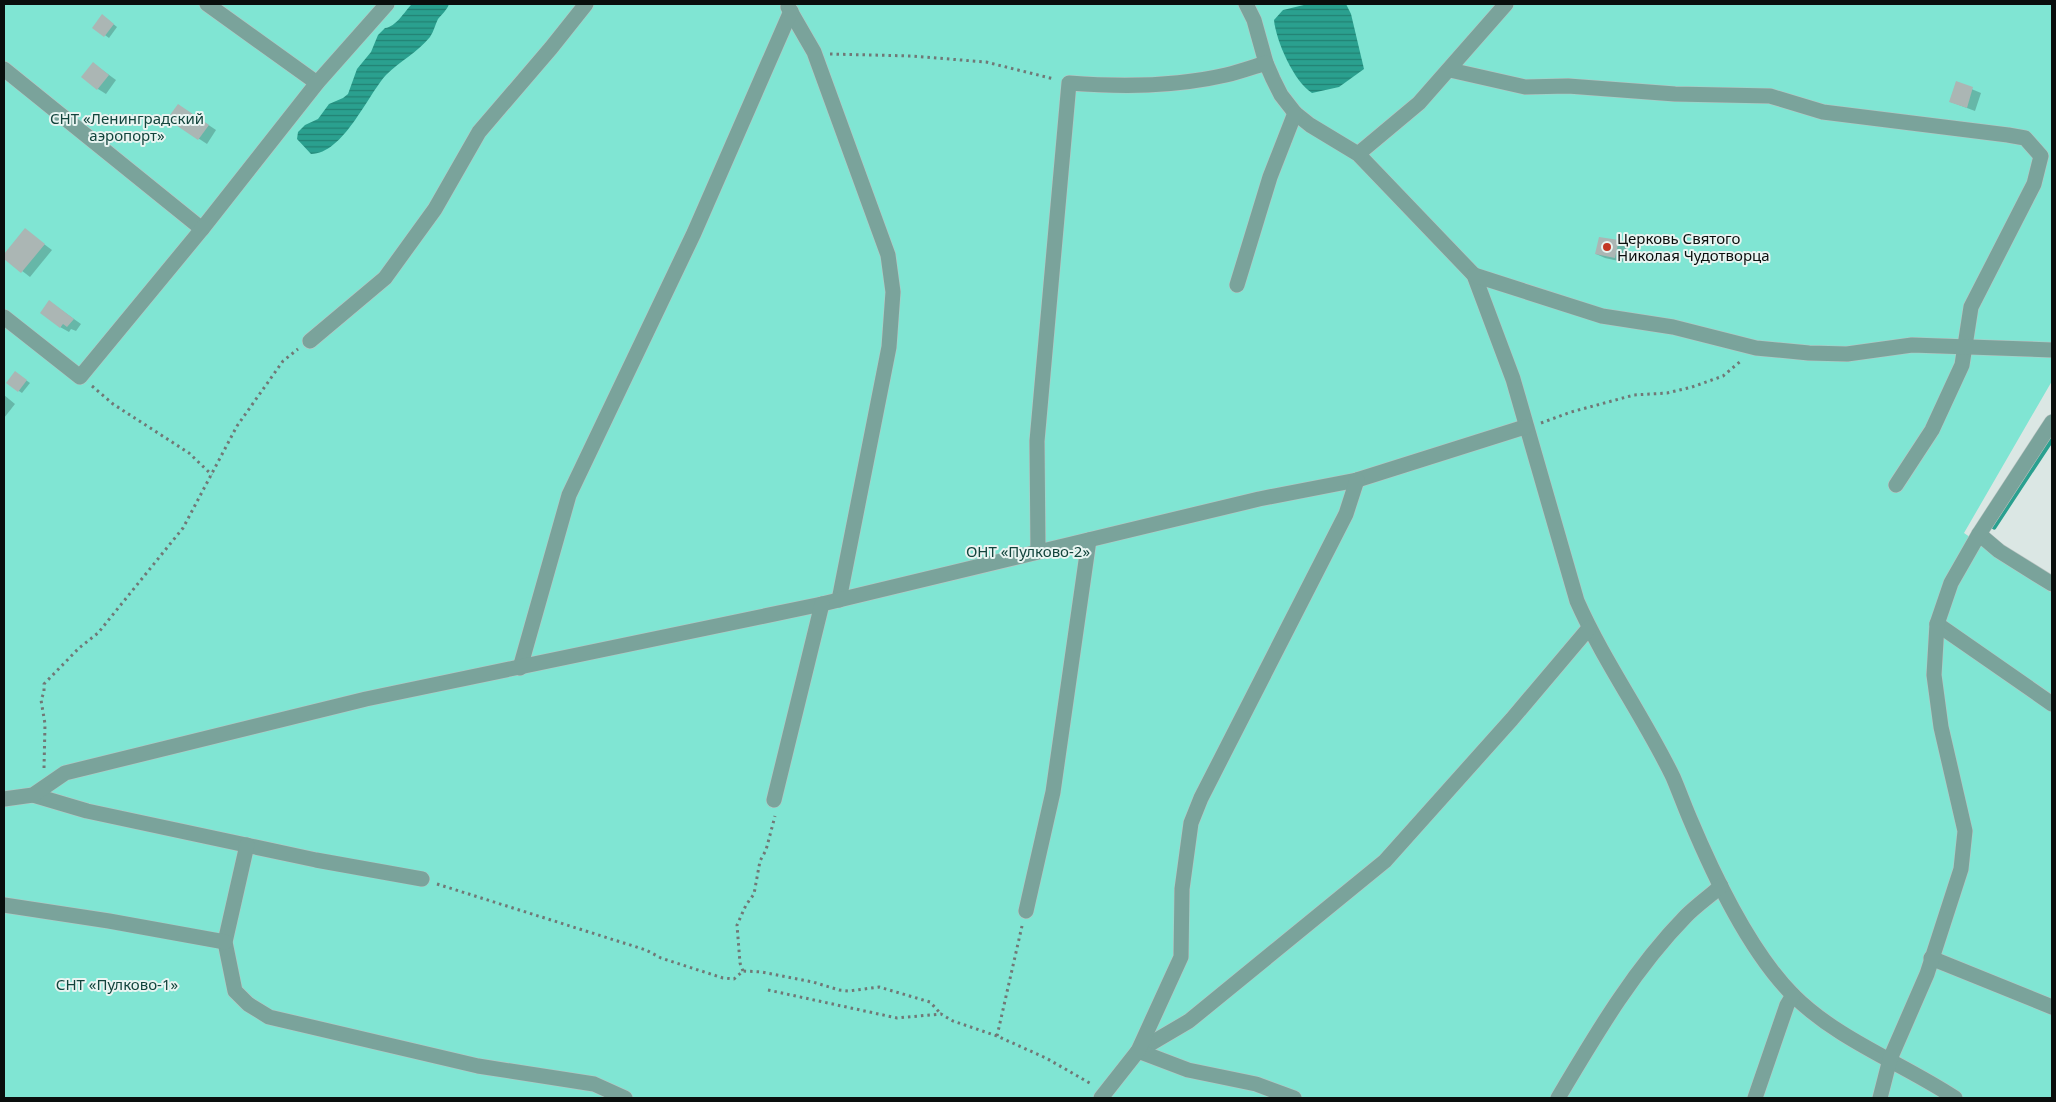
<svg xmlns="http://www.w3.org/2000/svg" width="2056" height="1102" viewBox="0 0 2056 1102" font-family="'Noto Sans',sans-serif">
  <defs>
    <pattern id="water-rules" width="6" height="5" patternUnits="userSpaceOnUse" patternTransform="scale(1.25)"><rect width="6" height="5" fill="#2aa08f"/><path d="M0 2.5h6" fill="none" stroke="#228173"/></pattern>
  </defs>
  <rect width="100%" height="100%" fill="#dbe7e4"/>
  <polygon fill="#80e5d3" points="4,4 2052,4 2052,381 1964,533 2052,593 2052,1098 4,1098"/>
  <g fill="url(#water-rules)">
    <path d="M412 4H449C447 10 442 14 438 19 435 25 434 31 430 37 418 52 400 61 386 75 367 96 343 154 311 154L297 139 298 132 305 125 318 119 329 104 343 98 348 94 357 69 371 52 378 35 385 28C396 27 404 12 412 4Z"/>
    <path d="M1308 4H1346L1351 14 1364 69 1339 87 1312 93C1294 82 1276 41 1274 20L1283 10Z"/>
  </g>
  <g fill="#0003">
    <polygon points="106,18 117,27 109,38 94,27"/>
    <polygon points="94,64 116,80 106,94 98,89"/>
    <polygon points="1957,83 1981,93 1975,111 1951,102"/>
    <polygon points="186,110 216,130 207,144 169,119"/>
    <polygon points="25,230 52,250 30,277 4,257"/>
    <polygon points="1618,241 1627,246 1623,262 1605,258 1596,254"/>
    <polygon points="50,302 81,324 76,331 71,329 69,332 60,327"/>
    <polygon points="19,375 30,383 22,393 19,391"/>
    <polygon points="4,395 15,404 4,418"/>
  </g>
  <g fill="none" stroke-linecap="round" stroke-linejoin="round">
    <polyline stroke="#2aa08f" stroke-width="5" points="1994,527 2052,439"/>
  </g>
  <g fill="#abb6b4">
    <polygon points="102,14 114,24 104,37 92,28"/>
    <polygon points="93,62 109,75 97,90 81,77"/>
    <polygon points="1956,81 1973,87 1967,108 1949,102"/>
    <polygon points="178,104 209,125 198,140 167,119"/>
    <polygon points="25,228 45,244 21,273 4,259 4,254"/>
    <polygon points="1599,237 1619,240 1615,258 1595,254"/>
    <polygon points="49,300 74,319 67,327 63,324 60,328 40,313"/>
    <polygon points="15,371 27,380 18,392 6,383"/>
  </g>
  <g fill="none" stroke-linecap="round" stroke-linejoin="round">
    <g stroke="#bac4c2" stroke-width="16">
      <g id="minor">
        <polyline points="207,4 317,83"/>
        <path d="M1246 4 1254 20 1266 63 1273 79 1281 95 1295 113 1310 125 1358 154 1474 275 1513 379 1577 601C1604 662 1644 717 1673 777 1679 791 1684 805 1690 819 1714 876 1749 951 1793 995 1838 1040 1902 1063 1955 1098"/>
        <polyline points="788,7 814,52 888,255 893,292 889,347 839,600"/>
        <polyline points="4,69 202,229"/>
        <polyline points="1450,70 1525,87 1568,86 1675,94 1770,96 1823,112 2008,135 2025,138 2041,156 2034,184 1971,307 1962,365 1932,430 1896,485"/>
        <polyline points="1358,154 1419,103 1506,4"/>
        <polyline points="1474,275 1602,316 1673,327 1756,348 1809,353 1847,354 1912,345 2052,350"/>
        <polyline points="1237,285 1270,177 1295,113"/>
        <polyline points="4,317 80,377 202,229 317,83 387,4"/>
        <polyline points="310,341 385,278 435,209 479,132 551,48 586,4"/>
        <polyline points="1979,534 1999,551 2052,584"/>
        <path d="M1038 551 1037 441 1069 83C1122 87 1174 87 1226 75 1239 72 1253 67 1266 63"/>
        <polyline points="1937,624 2052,704"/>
        <polyline points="520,668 569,495 694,233 791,11"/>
        <polyline points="33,795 87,811 316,860 422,879"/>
        <polyline points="4,799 33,795 65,773 366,699 822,604 1259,499 1357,480 1525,427"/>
        <polyline points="774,800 822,604"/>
        <polyline points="247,845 225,942 235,991 248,1004 269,1017 478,1066 594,1084 625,1098"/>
        <polyline points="4,905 109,921 225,942"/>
        <polyline points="1026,911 1053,792 1089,540"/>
        <polyline points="1931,958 2052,1007"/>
        <polyline points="1138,1051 1189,1021 1385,861 1512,719 1589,628"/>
        <polyline points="1138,1051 1188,1070 1256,1084 1294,1098"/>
        <polyline points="1101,1098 1138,1051 1181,957 1182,889 1191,823 1201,798 1346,514 1357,480"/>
        <path d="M1558 1098C1596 1034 1634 969 1686 916 1697 905 1710 896 1721 886"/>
        <polyline points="1755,1098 1787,1005 1793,995"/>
        <polyline points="1880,1098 1890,1059 1927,974 1961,869 1965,831 1941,727 1934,675 1937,624 1951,583 1979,534 2052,422"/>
      </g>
    </g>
    <g stroke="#707876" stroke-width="3" stroke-dasharray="2.5 4" stroke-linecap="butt">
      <polyline points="830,54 911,56 986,62 1054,79"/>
      <polyline points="92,386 113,404 189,453 212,475"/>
      <polyline points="1541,423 1571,412 1634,395 1667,393 1692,387 1723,376 1742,360"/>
      <polyline points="44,768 45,724 41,700 44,692 44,684 79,648 98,633 183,528 237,426 283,361 298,349"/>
      <polyline points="437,884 646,950 661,958 723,978 734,979 743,971 762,972 813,982 839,990 849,991 879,987 930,1002 941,1014"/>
      <polyline points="743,971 740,963 737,925 746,905 754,894 760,861 766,850 775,816"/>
      <polyline points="768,990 897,1018 941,1014 953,1021 997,1036 1046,1058 1093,1085"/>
      <polyline points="997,1036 1022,926"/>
    </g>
    <use href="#minor" stroke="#7aa39b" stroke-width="15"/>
  </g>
  <circle fill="#c33724" stroke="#e8f4f1" stroke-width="2" cx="1607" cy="247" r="5"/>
  <g text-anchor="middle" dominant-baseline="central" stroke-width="4" stroke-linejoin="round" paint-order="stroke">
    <g font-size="15" fill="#12443c" stroke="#e8f4f1">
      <text x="127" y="118">СНТ «Ленинградский<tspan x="127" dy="17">аэропорт»</tspan></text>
      <text x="1028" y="551">ОНТ «Пулково-2»</text>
      <text x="117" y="984">СНТ «Пулково-1»</text>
    </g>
    <g font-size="15" fill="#0a0e0d" stroke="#e8f4f1" text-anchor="start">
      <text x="1617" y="238">Церковь Святого<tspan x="1617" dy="17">Николая Чудотворца</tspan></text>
    </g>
  </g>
  <rect width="2056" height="1102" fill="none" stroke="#0a0e0d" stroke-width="10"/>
</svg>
